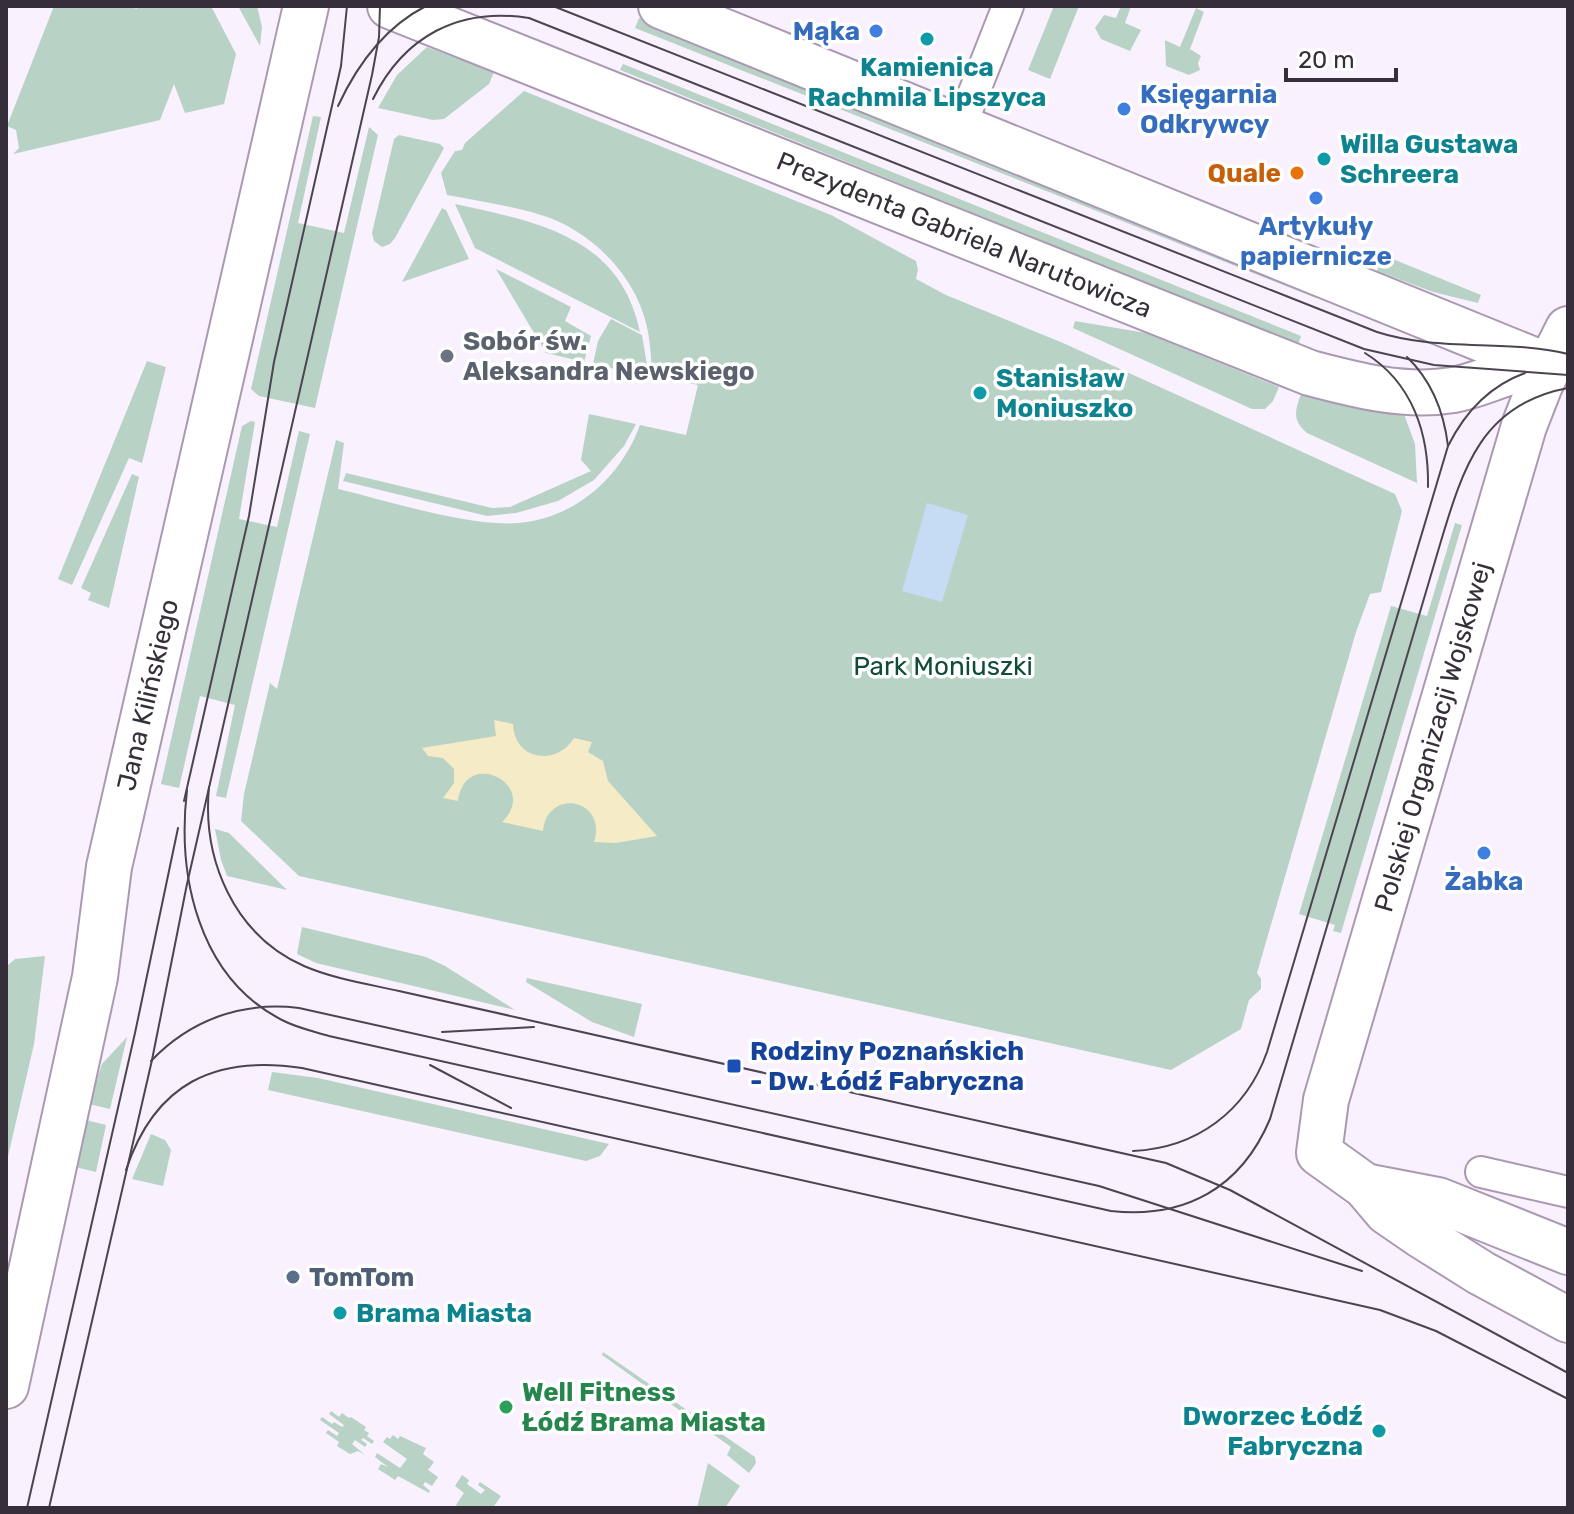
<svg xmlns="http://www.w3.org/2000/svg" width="1574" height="1514" viewBox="0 0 1574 1514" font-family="Rubik,sans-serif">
  <rect width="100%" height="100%" fill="#f9f1fd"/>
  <g fill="#b8d3c6">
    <polygon points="54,6 128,6 137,9 136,6 211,6 236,54 224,104 185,113 174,84 160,120 13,154 19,148 16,130 7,126"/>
    <polygon points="238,6 257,6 262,27 260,46"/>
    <polygon points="1054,6 1079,6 1050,79 1028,70"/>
    <polygon points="1121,6 1131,6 1125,23 1141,30 1130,51 1101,39 1095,28 1104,15 1116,18"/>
    <polygon points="1196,8 1204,12 1190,49 1201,56 1198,63 1200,70 1189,75 1166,66 1165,40 1180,47"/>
    <polygon points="639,18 1317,294 1316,298 635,28"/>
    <polygon points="427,47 494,72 489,84 444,119 433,120 378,108 397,75"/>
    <polygon points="623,64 1301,336 1298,345 620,70"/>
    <path d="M524 91 831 215 916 261 918 270 916 279 946 295 1063 343 1395 494 1402 511 1381 592 1370 594 1356 632 1257 973 1261 979V989L1249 1000 1241 1029 1171 1070 299 876 241 821 244 794 270 683 277 689 336 440 344 443 338 489C389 501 469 527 518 523 576 518 621 477 640 425L686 435 698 385 652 375C651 354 650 333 643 313 629 270 588 230 544 216 513 206 479 201 447 195L441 173 455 151 462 150 465 143Z"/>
    <polygon points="313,116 321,117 298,223 344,233 369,127 378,135 315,408 259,396 251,389"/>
    <polygon points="399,135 440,144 444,148 395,238 390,244 382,247 374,241 372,233 394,139"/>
    <path d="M455 204C537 222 620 236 640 332L475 248Z"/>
    <polygon points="442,208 446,210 469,259 402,282"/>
    <polygon points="1383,255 1481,295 1478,303 1433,292 1377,271"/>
    <polygon points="496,269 571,307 565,321 591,336 584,362 546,353"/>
    <polygon points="611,319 642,335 649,377 593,364 598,341"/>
    <polygon points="1075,321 1146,333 1279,387 1273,401 1265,409 1252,409 1073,328"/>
    <polygon points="147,361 166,367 142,463 129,458 72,585 58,579"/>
    <path d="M1301 394 1353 407 1404 414 1415 444 1417 483 1307 433C1292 420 1295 411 1301 394Z"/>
    <polygon points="589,414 636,424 624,446 594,480 558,501 516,513 487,516 343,481 346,473 492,508 510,507 591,471 581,460"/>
    <polygon points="251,421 255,422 239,519 277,527 299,431 310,434 226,798 216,796 235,705 200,696 179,788 161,784 242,426"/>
    <polygon points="132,474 139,477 109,608 88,600 91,593 81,588"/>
    <polygon points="1455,523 1462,525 1341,933 1333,931 1335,925 1299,914 1391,606 1427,616"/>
    <polygon points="215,829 229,833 287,890 227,876 221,860"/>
    <polygon points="302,927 426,957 445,966 515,1010 316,963 297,954"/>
    <polygon points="45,956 34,1044 6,1165 6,967 15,959"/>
    <polygon points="527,978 642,1004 634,1037 592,1022 526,982"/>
    <polygon points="127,1037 110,1109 89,1104 102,1064"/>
    <polygon points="272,1072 318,1078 609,1144 600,1156 586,1161 268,1090"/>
    <polygon points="86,1120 106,1125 96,1172 75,1167"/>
    <polygon points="151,1134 165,1140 171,1150 163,1186 132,1179"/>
    <polygon points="603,1352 755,1457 756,1463 749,1473 727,1455 731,1447 602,1355"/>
    <polygon points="331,1411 339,1417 342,1413 349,1418 351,1417 366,1427 364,1430 369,1433 367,1436 374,1441 372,1444 363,1438 361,1440 367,1444 365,1447 355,1440 352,1444 365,1455 358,1451 350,1454 337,1446 339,1442 326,1433 328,1430 337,1436 339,1433 320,1420 322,1417 332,1424 334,1422 342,1427 344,1425 329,1414"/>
    <polygon points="393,1435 398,1439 400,1436 426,1448 423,1454 434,1462 428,1470 438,1477 432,1486 425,1482 423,1485 430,1491 429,1493 398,1476 395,1480 378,1469 381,1464 388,1467 375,1457 377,1453 400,1468 407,1459 383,1442 387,1437 390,1439"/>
    <polygon points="708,1463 740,1486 725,1508 697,1508"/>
    <polygon points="462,1475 469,1480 467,1484 481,1494 485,1490 478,1485 480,1482 501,1496 494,1506 496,1508 460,1508 456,1505 464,1493 455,1486"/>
  </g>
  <path fill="#f5ebc6" d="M494 720 513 724C514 760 556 767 574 738L592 742 588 752 603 761 608 781 657 836 616 843 594 842C608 800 548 786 543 831L502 822C541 785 465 746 458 801L443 798 454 783V769L443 758 428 756 422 748 496 736Z"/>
  <polygon fill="#c6dcf4" points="927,503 968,515 942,602 902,591"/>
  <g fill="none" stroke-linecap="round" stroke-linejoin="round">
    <g stroke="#ab99b3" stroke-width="34">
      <g id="street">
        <polyline points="960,128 1008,6"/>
        <polyline points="1481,1172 1568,1192"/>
      </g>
    </g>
    <g stroke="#ab99b3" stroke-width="48">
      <g id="secondary">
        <path d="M390 6 1310 373C1355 385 1405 398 1453 390 1486 384 1514 365 1550 366"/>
        <polyline points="661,6 1548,366"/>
        <polyline points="1568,329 1540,385 1524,426 1326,1100 1319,1153 1365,1186 1387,1212 1422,1236 1481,1273 1568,1320"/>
        <polyline points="1365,1186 1438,1200 1568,1252"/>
        <polyline points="6,1386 95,977 109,867 306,6"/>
      </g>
    </g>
    <use href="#street" stroke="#fff" stroke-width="30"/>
    <use href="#secondary" stroke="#fff" stroke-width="44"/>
    <g stroke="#4c444f" stroke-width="2">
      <path d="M553 6 1377 332C1439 352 1505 339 1568 354"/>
      <path d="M373 99C404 36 459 7 529 18L1364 349 1434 365 1568 375"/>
      <path d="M338 106C357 65 385 27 426 6"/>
      <path d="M1365 353C1413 383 1429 434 1428 487"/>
      <path d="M1407 357C1432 381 1444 413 1448 446"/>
      <path d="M209 787C202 860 234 935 304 966 334 979 368 984 399 991L1166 1163 1230 1190 1568 1373"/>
      <path d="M187 790C177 876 198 977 282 1020 297 1028 313 1031 329 1036L1111 1211C1185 1219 1241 1188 1270 1119L1441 541C1463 468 1482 404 1568 388"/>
      <polyline points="184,801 249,516 274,362 341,66 347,6"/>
      <polyline points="442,1032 534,1027"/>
      <path d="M151 1061C190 1020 242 1001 299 1008L1099 1186 1362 1271"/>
      <polyline points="430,1065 511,1108"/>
      <path d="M1133 1151C1197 1148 1246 1111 1267 1052L1448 446C1465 412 1489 386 1525 373"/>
      <path d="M126 1170C155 1083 215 1055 302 1068L1380 1310 1436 1331 1568 1399"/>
      <polyline points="27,1508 135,1033 178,828"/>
      <polyline points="49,1508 152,1060 187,884 372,75 379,37 380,6"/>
    </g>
  </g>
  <g fill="#3f7fe0" stroke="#fff" stroke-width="3">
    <circle cx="876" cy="31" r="8"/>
    <circle cx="1124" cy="109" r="8"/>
    <circle cx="1316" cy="198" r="8"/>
    <circle cx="1484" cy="853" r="8"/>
  </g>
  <g fill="#0f9aa8" stroke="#fff" stroke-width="3">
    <circle cx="927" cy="39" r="8"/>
    <circle cx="1324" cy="159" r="8"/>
    <circle cx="980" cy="393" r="8"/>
    <circle cx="340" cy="1313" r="8"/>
    <circle cx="1379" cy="1431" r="8"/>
  </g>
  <circle fill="#e8710a" stroke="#fff" stroke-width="3" cx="1297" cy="173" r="8"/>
  <circle fill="#6b7280" stroke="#fff" stroke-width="3" cx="447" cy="356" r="8"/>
  <rect fill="#1a4fb4" stroke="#fff" stroke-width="3" x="726" y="1058" width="16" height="16" rx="4"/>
  <circle fill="#5c6f8a" stroke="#fff" stroke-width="3" cx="293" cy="1277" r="8"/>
  <circle fill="#2e9e5b" stroke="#fff" stroke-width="3" cx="506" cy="1407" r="8"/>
  <g text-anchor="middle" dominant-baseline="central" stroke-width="7" stroke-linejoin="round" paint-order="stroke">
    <g font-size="26" font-weight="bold" fill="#366cbe" stroke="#fff">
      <text x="860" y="31" text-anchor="end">Mąka</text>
      <text x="1140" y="94" text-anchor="start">Księgarnia<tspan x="1140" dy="30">Odkrywcy</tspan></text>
      <text x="1316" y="226">Artykuły<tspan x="1316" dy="30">papiernicze</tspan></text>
      <text x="1484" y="881">Żabka</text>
    </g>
    <g font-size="26" font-weight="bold" fill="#0d838f" stroke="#fff" text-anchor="start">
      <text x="927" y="67" text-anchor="middle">Kamienica<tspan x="927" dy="30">Rachmila Lipszyca</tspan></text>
      <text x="1340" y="144">Willa Gustawa<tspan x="1340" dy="30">Schreera</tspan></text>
      <text x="996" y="378">Stanisław<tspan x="996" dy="30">Moniuszko</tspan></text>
      <text x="356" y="1313">Brama Miasta</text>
      <text x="1363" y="1416" text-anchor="end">Dworzec Łódź<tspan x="1363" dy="30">Fabryczna</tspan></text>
    </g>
    <g font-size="26" font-weight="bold" fill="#c56008" stroke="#fff" text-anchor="end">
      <text x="1281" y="173">Quale</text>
    </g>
    <g font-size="26" fill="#362e39" stroke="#fff">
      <text transform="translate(964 235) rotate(22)">Prezydenta Gabriela Narutowicza</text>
      <text transform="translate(148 695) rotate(-77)">Jana Kilińskiego</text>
      <text transform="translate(1433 737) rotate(-74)">Polskiej Organizacji Wojskowej</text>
    </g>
    <g font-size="26" font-weight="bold" fill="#5b616d" stroke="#fff" text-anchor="start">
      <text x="463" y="341">Sobór św.<tspan x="463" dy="30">Aleksandra Newskiego</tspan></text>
    </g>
    <g font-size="26" fill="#104c37" stroke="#fff">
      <text x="943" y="666">Park Moniuszki</text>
    </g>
    <g font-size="26" font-weight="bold" fill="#164399" stroke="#fff" text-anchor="start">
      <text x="750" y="1051">Rodziny Poznańskich<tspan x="750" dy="30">- Dw. Łódź Fabryczna</tspan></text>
    </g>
    <g font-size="26" font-weight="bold" fill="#4e5e75" stroke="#fff" text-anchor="start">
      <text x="309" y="1277">TomTom</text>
    </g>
    <g font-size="26" font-weight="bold" fill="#27864d" stroke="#fff" text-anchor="start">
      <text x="522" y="1392">Well Fitness<tspan x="522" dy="30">Łódź Brama Miasta</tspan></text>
    </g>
  </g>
  <rect width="1574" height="1514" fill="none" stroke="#362e39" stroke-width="16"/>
  <path d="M1286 68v12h110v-12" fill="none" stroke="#362e39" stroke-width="4"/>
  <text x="1298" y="68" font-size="24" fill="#362e39" stroke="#ffffff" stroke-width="6" paint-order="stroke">20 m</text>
</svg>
